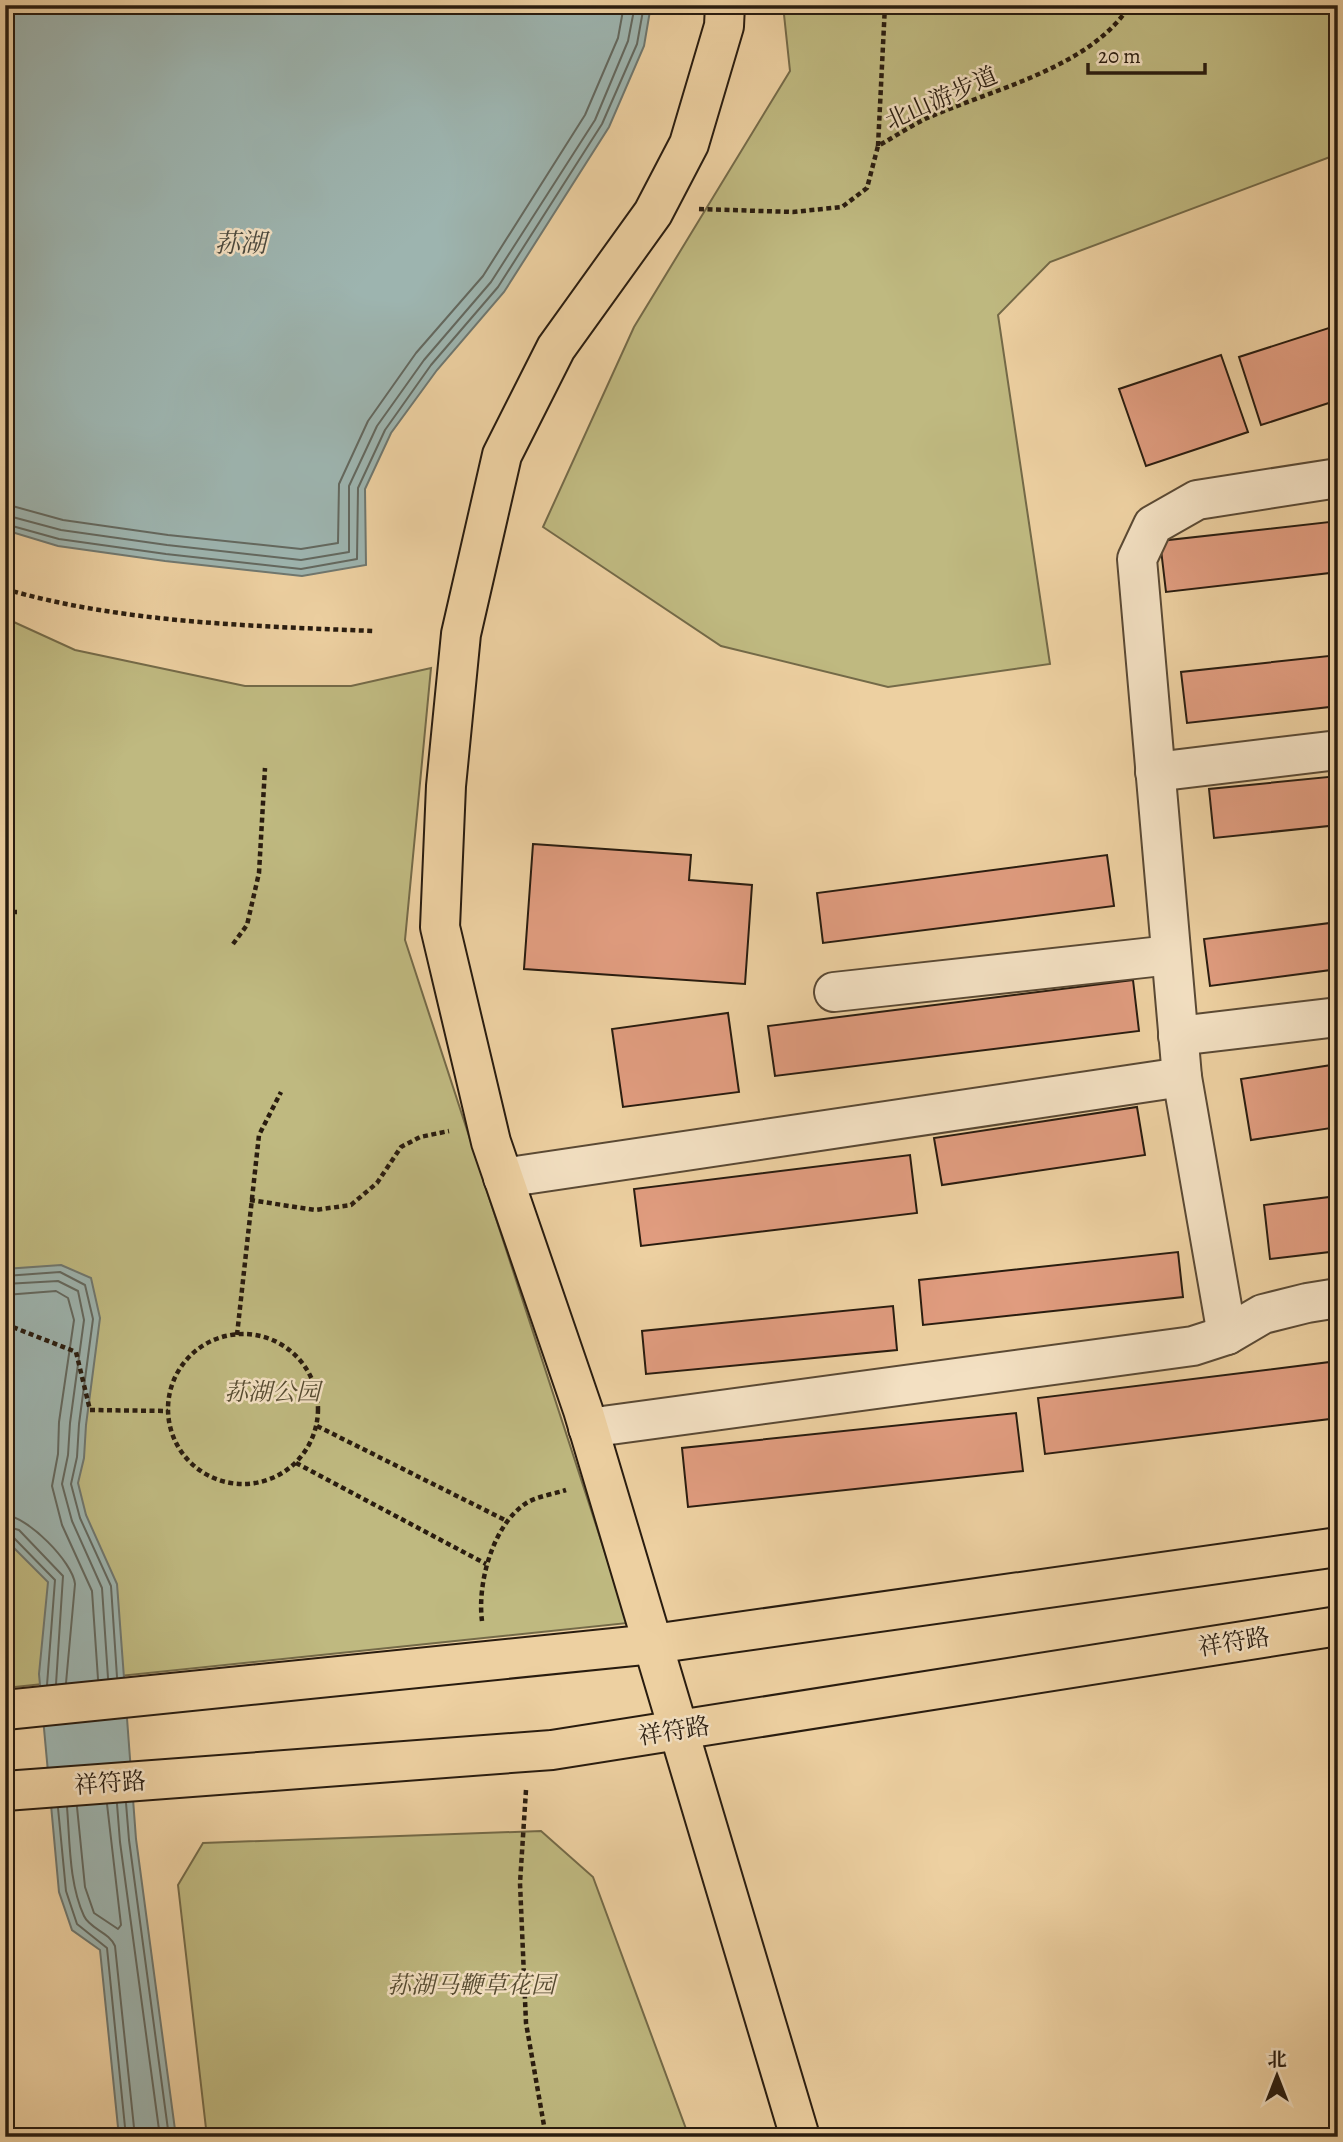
<svg xmlns="http://www.w3.org/2000/svg" width="1343" height="2142" viewBox="0 0 1343 2142" font-family="Alegreya,'Noto Serif SC',serif">
  <rect width="100%" height="100%" fill="#edd0a1"/>
  <filter id="stains"><feTurbulence type="fractalNoise" baseFrequency=".00286" numOctaves="4"/><feColorMatrix values="0 0 0 0 .2 0 0 0 0 .09 0 0 0 0 .02 0 0 0 .5 -.17"/></filter>
  <radialGradient id="worn" r=".72"><stop offset=".6" stop-color="#630" stop-opacity="0"/><stop offset="1" stop-color="#630" stop-opacity=".3"/></radialGradient>
  <g fill="#bfb980" stroke="#746a48" stroke-width="2">
    <polygon points="783,5 1338,5 1338,154 1050,262 998,315 1050,664 888,687 721,646 543,527 634,327 790,71"/>
    <polygon points="5,618 75,650 245,686 351,686 431,668 405,940 628,1623 5,1688"/>
    <polygon points="541,1831 593,1877 689,2137 207,2137 178,1885 203,1843"/>
  </g>
  <g fill="#9db4af" stroke="#6f776f" stroke-width="2">
    <polygon points="5,5 651,5 644,46 609,127 504,292 437,370 391,433 365,489 366,565 302,576 165,561 58,546 5,530"/>
    <polygon points="61,1265 91,1278 100,1318 86,1425 84,1458 78,1483 86,1515 117,1584 136,1839 176,2137 119,2137 100,1950 72,1930 59,1892 39,1674 48,1582 5,1539 5,1269"/>
  </g>
  <g fill="none" stroke-linecap="round" stroke-linejoin="round">
    <g stroke="#63685f" stroke-width="2">
      <polyline points="5,504 63,520 168,535 301,549 338,543 339,484 368,421 416,353 483,276 585,115 618,38 624,5"/>
      <polyline points="5,515 61,530 167,545 301,560 349,552 349,486 377,426 424,360 491,282 595,120 628,41 635,5"/>
      <polyline points="5,524 59,539 166,554 301,569 357,559 358,488 385,430 431,365 498,287 602,124 637,44 644,5"/>
      <polyline points="5,1276 60,1272 85,1285 93,1319 79,1424 77,1457 71,1484 80,1518 111,1586 117,1677"/>
      <polyline points="5,1284 58,1281 78,1291 84,1320 70,1423 68,1455 62,1484 72,1521 102,1588 108,1678"/>
      <polyline points="5,1295 56,1291 68,1298 74,1320 59,1422 58,1454 52,1486 62,1525 92,1591 98,1679"/>
      <path d="M5 1515C27 1516 73 1562 75 1584L66 1683"/>
      <polyline points="5,1526 19,1530 63,1576 56,1684"/>
      <polyline points="5,1534 13,1537 55,1580 47,1685"/>
      <polyline points="126,1803 129,1840 169,2137"/>
      <polyline points="117,1804 120,1842 160,2137"/>
      <path d="M67 1807C70 1843 69 1883 84 1916 90 1929 109 1932 115 1946L135 2137"/>
      <polyline points="77,1807 85,1887 94,1913 118,1929 121,1925 107,1804"/>
      <polyline points="58,1808 66,1891 77,1924 107,1948 126,2137"/>
    </g>
  </g>
  <g fill="#e09c7f" stroke="#291c0f" stroke-width="2">
    <polygon points="1338,325 1338,400 1261,425 1239,357"/>
    <polygon points="1221,355 1248,432 1146,466 1119,389"/>
    <polygon points="1338,521 1338,572 1166,592 1160,541"/>
    <polygon points="1338,655 1338,706 1187,723 1181,672"/>
    <polygon points="1338,776 1338,825 1214,838 1209,789"/>
    <polygon points="533,844 691,855 689,880 752,885 745,984 524,969"/>
    <polygon points="1107,855 1114,906 823,943 817,893"/>
    <polygon points="1338,922 1338,969 1210,986 1204,939"/>
    <polygon points="1133,980 1139,1031 775,1076 768,1026"/>
    <polygon points="728,1013 739,1092 623,1107 612,1029"/>
    <polygon points="1338,1064 1338,1127 1251,1140 1241,1079"/>
    <polygon points="1137,1107 1145,1155 942,1185 934,1138"/>
    <polygon points="910,1155 917,1213 641,1246 634,1189"/>
    <polygon points="1338,1196 1338,1251 1270,1259 1264,1205"/>
    <polygon points="1178,1252 1183,1297 923,1325 919,1280"/>
    <polygon points="893,1306 897,1350 646,1374 642,1331"/>
    <polygon points="1338,1361 1338,1418 1045,1454 1038,1398"/>
    <polygon points="1016,1413 1023,1471 688,1507 682,1448"/>
  </g>
  <g fill="none" stroke-linecap="round" stroke-linejoin="round">
    <g stroke="#5a4934" stroke-width="42">
      <g id="minor">
        <polyline points="1155,772 1338,750"/>
        <polyline points="834,992 1171,955"/>
        <polyline points="1178,1036 1338,1017"/>
        <polyline points="503,1178 1182,1077"/>
        <polyline points="1227,1335 1182,1077 1137,559 1153,525 1197,500 1338,478"/>
        <polyline points="588,1428 1193,1346 1227,1335 1263,1314 1307,1303 1338,1298"/>
      </g>
    </g>
    <g stroke="#291c0f" stroke-width="42">
      <g id="major">
        <polyline points="725,5 724,26 689,144 653,213 556,348 502,455 461,634 446,786 440,927 491,1142 583,1410 800,2137"/>
        <polyline points="5,1710 653,1644 1338,1547"/>
        <polyline points="5,1791 552,1750 1338,1626"/>
      </g>
    </g>
    <g stroke="#291c0f" stroke-width="4.5" stroke-dasharray="5 3.5" stroke-linecap="butt">
      <polyline points="878,146 885,5"/>
      <path d="M699 209 793 212 842 207 867 188 878 146C894 137 909 127 925 119 990 90 1091 68 1130 5"/>
      <path d="M5 589C121 623 253 626 373 631"/>
      <polyline points="5,912 17,912"/>
      <polyline points="233,944 247,925 259,873 265,768"/>
      <polyline points="250,1200 315,1210 351,1205 377,1183 401,1147 420,1137 449,1131"/>
      <polyline points="5,1324 76,1352 90,1410 168,1411"/>
      <circle cx="243" cy="1409" r="75"/>
      <polyline points="237,1335 259,1135 281,1092"/>
      <polyline points="317,1426 507,1521"/>
      <polyline points="296,1463 486,1564"/>
      <path d="M482 1621C477 1583 493 1523 528 1502 539 1496 554 1494 566 1490"/>
      <polyline points="526,1790 520,1883 526,2023 546,2137"/>
    </g>
    <use href="#minor" stroke="#f3e0c2" stroke-width="38"/>
    <use href="#major" stroke="#edd0a1" stroke-width="38"/>
  </g>
  <g text-anchor="middle" dominant-baseline="central" stroke-width="5" stroke-linejoin="round" paint-order="stroke">
    <g font-size="24" fill="#291c0f" stroke="#f3e0c2">
      <text transform="translate(941 98) rotate(-24)">北山游步道</text>
      <text transform="translate(1234 1642) rotate(-9)">祥符路</text>
      <text transform="translate(674 1731) rotate(-9)">祥符路</text>
      <text transform="translate(110 1783) rotate(-4)">祥符路</text>
    </g>
    <g font-size="24" font-style="italic" fill="#564b31" stroke="#f3e0c2">
      <text x="272" y="1392">荪湖公园</text>
      <text x="471" y="1985">荪湖马鞭草花园</text>
    </g>
    <g font-size="26" font-style="italic" fill="#4c4a3f" stroke="#f3e0c2">
      <text x="240" y="243">荪湖</text>
    </g>
  </g>
  <rect width="1343" height="2142" fill="none" stroke="#edd0a1" stroke-width="28"/>
  <rect x="7" y="7" width="1329" height="2128" fill="none" stroke="#291c0f" stroke-width="3.5"/>
  <rect x="14" y="14" width="1315" height="2114" fill="none" stroke="#291c0f" stroke-width="2"/>
  <g transform="translate(1277 2076)" stroke="#f3e0c2" stroke-width="5" paint-order="stroke">
  <path d="M0-5L12 26L0 18L-12 26Z" fill="#291c0f"/>
  <text y="-10" font-size="19" font-weight="bold" text-anchor="middle" fill="#291c0f">北</text>
  </g>
  <path d="M1088 63v10h117v-10" fill="none" stroke="#291c0f" stroke-width="3.5"/>
  <text x="1098" y="63" font-size="21" fill="#291c0f" stroke="#f3e0c2" stroke-width="5" paint-order="stroke">20 m</text>
  <rect width="100%" height="100%" filter="url(#stains)"/>
  <rect width="100%" height="100%" fill="url(#worn)"/>
</svg>
